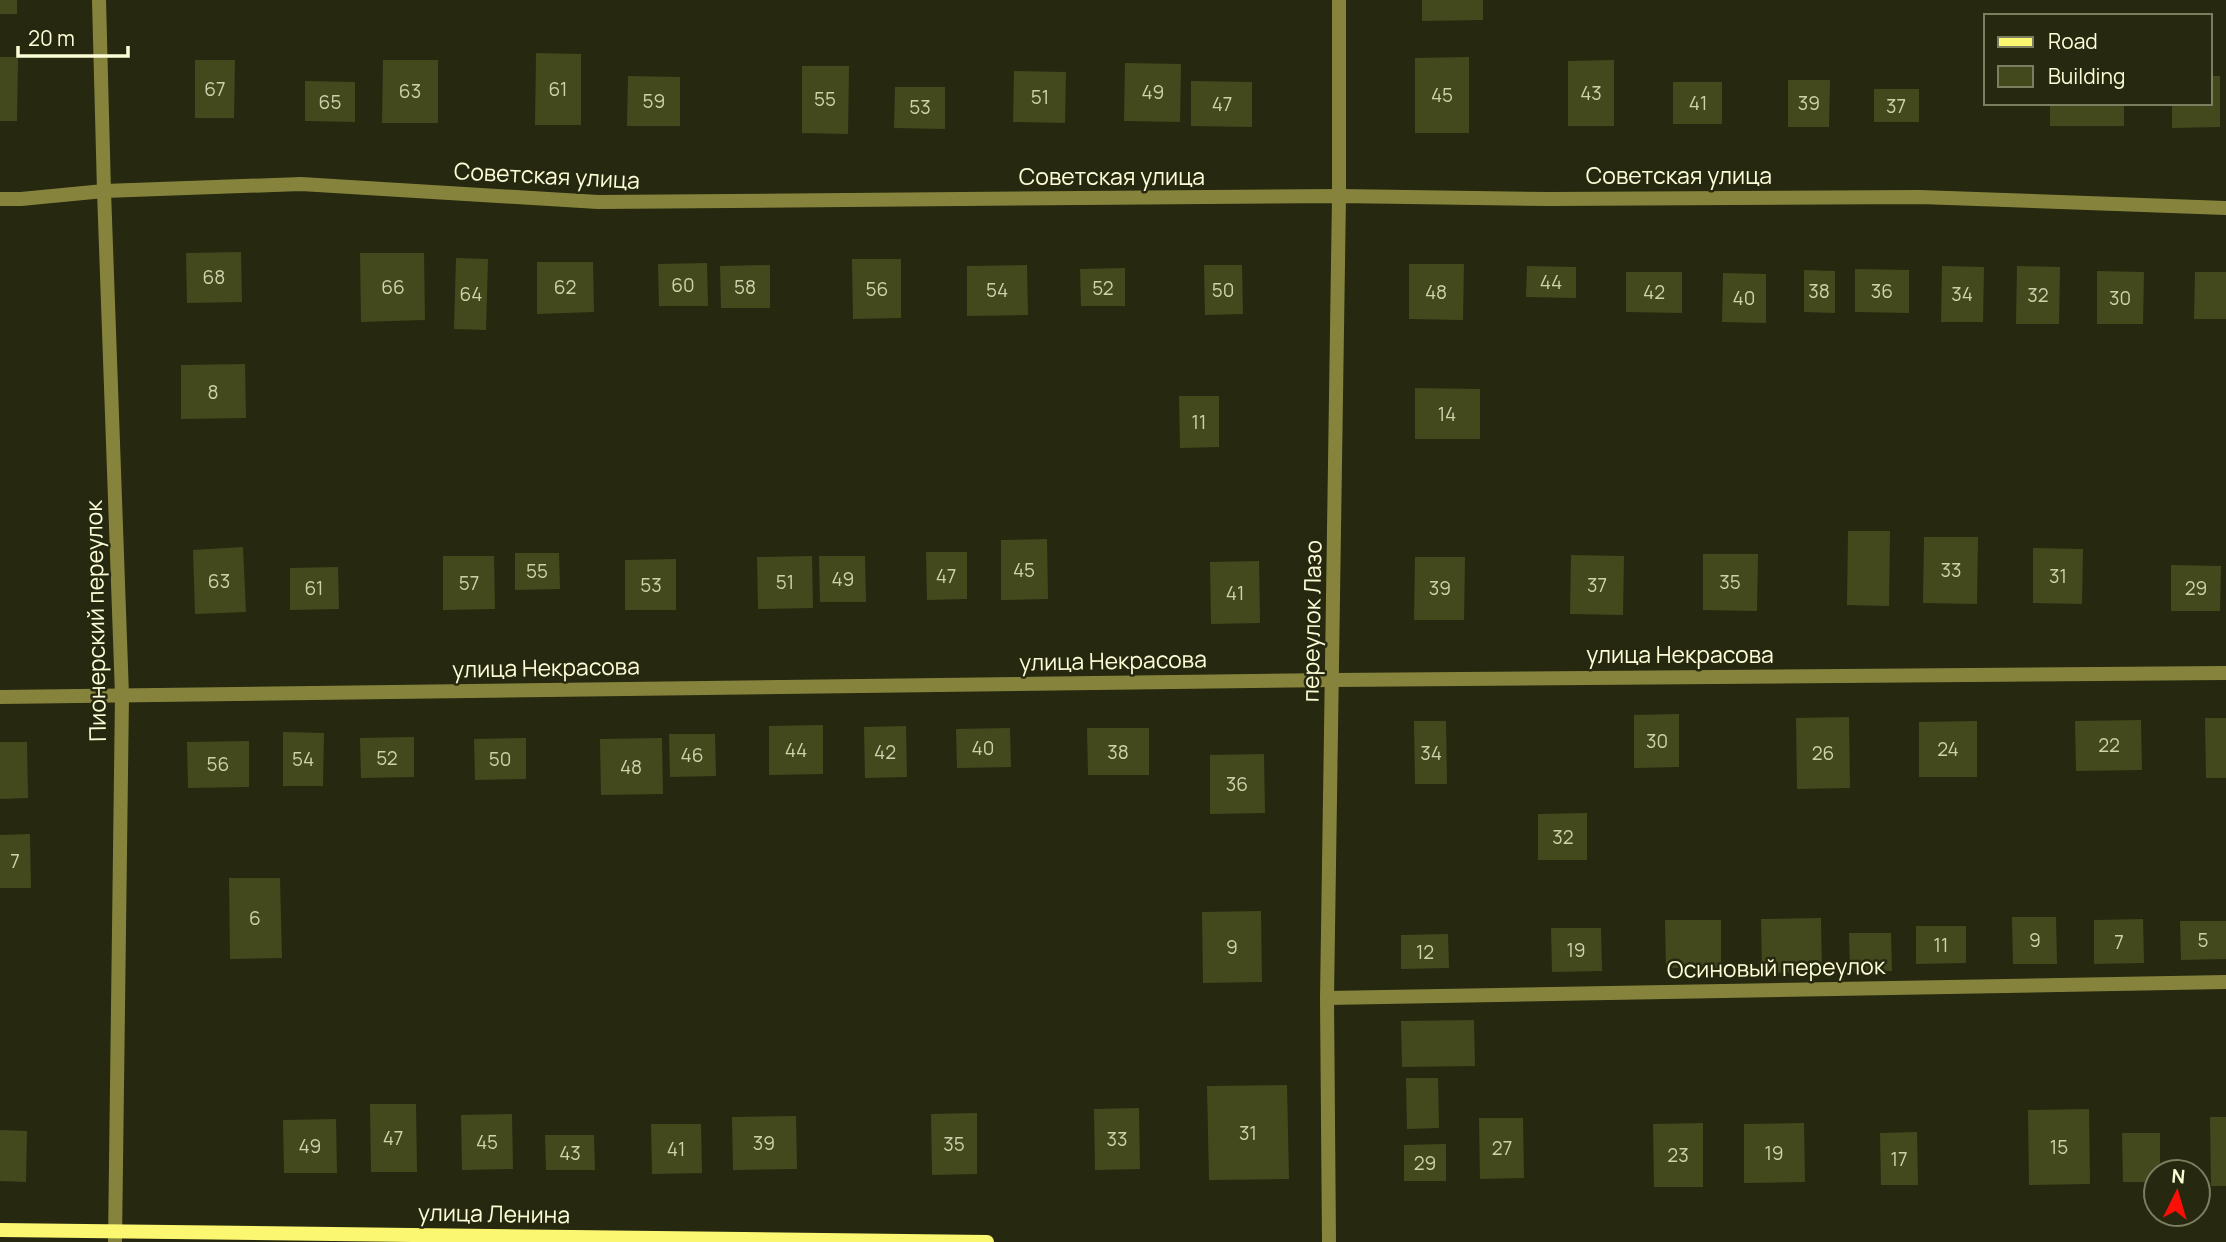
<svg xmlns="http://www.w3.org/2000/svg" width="2226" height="1242" viewBox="0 0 2226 1242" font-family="Manrope,sans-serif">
  <rect width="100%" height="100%" fill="#262810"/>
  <g fill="#43491d">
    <rect x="0" y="0" width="17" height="14"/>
    <polygon points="1422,0 1483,0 1483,20 1422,21"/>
    <polygon points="536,53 581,54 581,125 535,125"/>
    <polygon points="0,57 18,57 17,121 0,121"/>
    <polygon points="1469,57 1469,133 1415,133 1415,58"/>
    <polygon points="195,60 235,60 234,118 195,118"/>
    <polygon points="383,60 438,60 438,123 382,123"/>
    <polygon points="1614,60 1614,126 1568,126 1568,61"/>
    <polygon points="1125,63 1181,64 1180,122 1124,121"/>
    <polygon points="802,66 849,66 848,134 802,133"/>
    <polygon points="1014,71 1066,72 1065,123 1013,122"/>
    <polygon points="628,76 680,77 680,126 627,126"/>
    <polygon points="2210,76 2220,76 2220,127 2172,128 2172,103 2210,103"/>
    <polygon points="1788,80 1830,80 1829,127 1788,127"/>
    <polygon points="305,81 355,82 355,122 305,121"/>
    <polygon points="1191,81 1252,82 1252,127 1191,126"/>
    <rect x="1673" y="82" width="49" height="42"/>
    <polygon points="895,87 945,87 945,129 894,128"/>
    <rect x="1874" y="89" width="45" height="33"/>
    <rect x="2050" y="103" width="74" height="23"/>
    <polygon points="241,252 242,302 187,303 186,253"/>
    <polygon points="360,253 424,253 425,320 361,322"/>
    <polygon points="456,258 488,259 486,330 454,329"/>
    <polygon points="852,259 901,259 901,318 853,319"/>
    <polygon points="537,262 593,262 594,312 537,314"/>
    <polygon points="707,263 708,306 659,306 658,264"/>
    <polygon points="1409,264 1464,264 1463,320 1409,319"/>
    <polygon points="770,265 770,308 721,308 720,266"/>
    <polygon points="1027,265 1028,315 967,316 967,266"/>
    <polygon points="1204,265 1242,265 1243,314 1205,315"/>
    <polygon points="1527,266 1576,267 1576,298 1526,297"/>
    <polygon points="1942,266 1984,267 1983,322 1941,322"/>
    <polygon points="2017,266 2060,267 2059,324 2016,324"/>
    <polygon points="1125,268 1125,306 1081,306 1080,269"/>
    <polygon points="1855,269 1909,270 1909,313 1855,312"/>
    <polygon points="1804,270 1835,271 1835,313 1804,312"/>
    <polygon points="2097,271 2144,272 2143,324 2097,324"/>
    <polygon points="1626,272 1682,272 1682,313 1626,312"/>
    <polygon points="2195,272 2226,272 2226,319 2194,319"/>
    <polygon points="1723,273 1766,274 1766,323 1722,322"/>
    <polygon points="245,364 246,418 181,419 181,365"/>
    <polygon points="1415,388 1480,389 1480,439 1415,439"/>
    <polygon points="1179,396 1219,396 1219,447 1180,448"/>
    <polygon points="1848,531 1890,531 1889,606 1847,605"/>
    <polygon points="1924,537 1978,537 1977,604 1923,603"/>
    <polygon points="1047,539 1048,599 1001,600 1001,540"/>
    <polygon points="243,547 246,612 195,614 193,550"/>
    <polygon points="2033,548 2083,549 2082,604 2033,603"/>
    <polygon points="926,552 967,552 967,599 927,600"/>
    <polygon points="515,553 559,553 560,589 515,590"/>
    <polygon points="1703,554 1758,554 1757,611 1703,610"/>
    <polygon points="1571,555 1624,556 1623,615 1570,614"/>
    <polygon points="443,556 494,556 495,609 443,610"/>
    <polygon points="812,556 813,608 758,609 757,557"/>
    <polygon points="819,556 865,556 866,602 820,602"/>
    <polygon points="1415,557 1465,557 1464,620 1414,620"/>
    <polygon points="676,559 676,610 625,610 625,560"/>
    <polygon points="1259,561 1260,623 1211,624 1210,562"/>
    <polygon points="2171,565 2221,566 2220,611 2171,611"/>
    <polygon points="338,567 339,609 290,610 290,568"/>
    <polygon points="1679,714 1679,767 1634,768 1634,715"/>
    <polygon points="1849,717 1850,788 1797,789 1796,718"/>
    <polygon points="2205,718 2226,718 2226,778 2206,778"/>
    <polygon points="2141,720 2142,770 2076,771 2075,721"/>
    <polygon points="1414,721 1446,721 1447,784 1415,784"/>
    <polygon points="1977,721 1977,777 1919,777 1919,722"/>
    <polygon points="823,725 823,774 769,775 769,726"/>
    <polygon points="906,726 907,777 865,778 864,727"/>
    <polygon points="1010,728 1011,767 957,768 956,729"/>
    <polygon points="1087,728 1149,728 1149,775 1088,775"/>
    <polygon points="283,732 324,733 323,786 283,786"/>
    <polygon points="669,734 715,734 716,776 670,777"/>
    <polygon points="414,737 414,777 361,778 360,738"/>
    <polygon points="526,738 526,779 475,780 474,739"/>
    <polygon points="662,738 663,794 601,795 600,739"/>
    <polygon points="249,741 249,787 188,788 187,742"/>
    <polygon points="0,742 27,742 28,798 0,799"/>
    <polygon points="1264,754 1265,813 1210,814 1210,755"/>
    <polygon points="1587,813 1587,860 1538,860 1538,814"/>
    <polygon points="30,834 31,888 0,888 0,835"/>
    <polygon points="229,878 280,878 282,958 230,959"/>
    <polygon points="1261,911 1262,982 1203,983 1202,912"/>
    <polygon points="2012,917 2056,917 2057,964 2013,964"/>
    <polygon points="1821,918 1822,972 1762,973 1761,919"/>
    <polygon points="2143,919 2144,963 2094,964 2094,920"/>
    <polygon points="1665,920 1721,920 1721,968 1666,968"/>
    <polygon points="2180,921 2226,921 2226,959 2181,960"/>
    <polygon points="1916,926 1966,926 1966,963 1916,964"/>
    <polygon points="1551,928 1601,928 1602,971 1552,972"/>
    <polygon points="1849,933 1891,933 1892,971 1850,972"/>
    <polygon points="1448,934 1449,968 1401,969 1401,935"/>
    <polygon points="1474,1020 1475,1066 1402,1067 1401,1021"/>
    <polygon points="1406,1078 1438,1078 1439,1128 1407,1129"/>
    <polygon points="1287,1085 1289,1179 1209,1180 1207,1086"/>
    <polygon points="370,1104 416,1104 417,1172 371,1172"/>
    <polygon points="1139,1108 1140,1169 1095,1170 1094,1109"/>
    <polygon points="2089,1109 2090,1184 2029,1185 2028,1110"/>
    <polygon points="977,1113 977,1174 932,1175 931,1114"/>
    <polygon points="512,1114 513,1169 462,1170 461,1115"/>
    <polygon points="796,1116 797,1169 733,1170 732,1117"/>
    <polygon points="2210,1117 2226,1117 2226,1186 2211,1186"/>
    <polygon points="1479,1118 1523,1118 1524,1178 1480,1179"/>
    <polygon points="336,1119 337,1173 284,1173 283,1120"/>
    <polygon points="1703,1123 1703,1187 1654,1187 1653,1124"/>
    <polygon points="1804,1123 1805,1182 1744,1183 1744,1124"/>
    <polygon points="651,1124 701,1124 702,1173 652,1174"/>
    <polygon points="0,1130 27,1131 26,1182 0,1181"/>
    <polygon points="1917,1132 1918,1185 1881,1185 1880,1133"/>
    <polygon points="2122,1133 2160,1133 2160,1172 2156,1172 2156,1182 2123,1182"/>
    <polygon points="545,1135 594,1135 595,1170 546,1170"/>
    <polygon points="1446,1144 1446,1181 1404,1181 1404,1145"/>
  </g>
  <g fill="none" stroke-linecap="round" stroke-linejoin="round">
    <g stroke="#86843c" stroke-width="14">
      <polyline points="99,0 104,191 122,695 115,1242"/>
      <polyline points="0,199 21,199 104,191 301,184 598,202 1339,196 1549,199 1920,197 2226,208"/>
      <polyline points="0,697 1333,680 2226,673"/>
      <polyline points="1327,998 2226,982"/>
      <polyline points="1329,1242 1327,998 1339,196 1339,0"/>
    </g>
    <polyline stroke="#fcf771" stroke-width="14" points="0,1230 987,1242"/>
  </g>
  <g text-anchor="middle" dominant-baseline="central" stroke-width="5" stroke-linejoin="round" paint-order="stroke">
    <g font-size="19" fill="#ced1a9">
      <text x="215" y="89">67</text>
      <text x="558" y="89">61</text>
      <text x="410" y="91">63</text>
      <text x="1153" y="92">49</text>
      <text x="1591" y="93">43</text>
      <text x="1442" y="95">45</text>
      <text x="1040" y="97">51</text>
      <text x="825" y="99">55</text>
      <text x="654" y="101">59</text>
      <text x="330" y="102">65</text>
      <text x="1698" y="103">41</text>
      <text x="1809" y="103">39</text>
      <text x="1222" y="104">47</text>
      <text x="1896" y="106">37</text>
      <text x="920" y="107">53</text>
      <text x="214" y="277">68</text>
      <text x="1551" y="282">44</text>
      <text x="683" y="285">60</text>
      <text x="393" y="287">66</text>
      <text x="565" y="287">62</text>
      <text x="745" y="287">58</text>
      <text x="1103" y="288">52</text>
      <text x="877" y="289">56</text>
      <text x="997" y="290">54</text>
      <text x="1223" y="290">50</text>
      <text x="1819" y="291">38</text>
      <text x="1882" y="291">36</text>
      <text x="1436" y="292">48</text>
      <text x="1654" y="292">42</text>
      <text x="471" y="294">64</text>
      <text x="1962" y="294">34</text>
      <text x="2038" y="295">32</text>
      <text x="1744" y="298">40</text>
      <text x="2120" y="298">30</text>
      <text x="213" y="392">8</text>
      <text x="1447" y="414">14</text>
      <text x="1199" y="422">11</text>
      <text x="1024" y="570">45</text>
      <text x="1951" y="570">33</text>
      <text x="537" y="571">55</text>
      <text x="946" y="576">47</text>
      <text x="2058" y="576">31</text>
      <text x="843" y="579">49</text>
      <text x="219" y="581">63</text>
      <text x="785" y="582">51</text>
      <text x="1730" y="582">35</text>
      <text x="469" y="583">57</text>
      <text x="651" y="585">53</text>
      <text x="1597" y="585">37</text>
      <text x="314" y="588">61</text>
      <text x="1440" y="588">39</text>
      <text x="2196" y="588">29</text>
      <text x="1235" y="593">41</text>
      <text x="1657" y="741">30</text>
      <text x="2109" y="745">22</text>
      <text x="983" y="748">40</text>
      <text x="1948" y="749">24</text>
      <text x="796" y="750">44</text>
      <text x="885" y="752">42</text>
      <text x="1118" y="752">38</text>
      <text x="1431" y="753">34</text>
      <text x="1823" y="753">26</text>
      <text x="692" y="755">46</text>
      <text x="387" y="758">52</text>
      <text x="303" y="759">54</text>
      <text x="500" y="759">50</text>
      <text x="218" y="764">56</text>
      <text x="631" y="767">48</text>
      <text x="1237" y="784">36</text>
      <text x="1563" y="837">32</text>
      <text x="15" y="861">7</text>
      <text x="255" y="918">6</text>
      <text x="2035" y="940">9</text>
      <text x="2203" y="940">5</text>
      <text x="2119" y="942">7</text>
      <text x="1941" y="945">11</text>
      <text x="1232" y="947">9</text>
      <text x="1576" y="950">19</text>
      <text x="1425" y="952">12</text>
      <text x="1248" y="1133">31</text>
      <text x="393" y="1138">47</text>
      <text x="1117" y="1139">33</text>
      <text x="487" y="1142">45</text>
      <text x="764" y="1143">39</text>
      <text x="954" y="1144">35</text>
      <text x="310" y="1146">49</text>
      <text x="2059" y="1147">15</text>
      <text x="1502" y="1148">27</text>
      <text x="676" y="1149">41</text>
      <text x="570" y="1153">43</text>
      <text x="1774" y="1153">19</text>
      <text x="1678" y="1155">23</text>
      <text x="1899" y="1159">17</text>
      <text x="1425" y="1163">29</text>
    </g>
    <g font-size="23" fill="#fdfed8" stroke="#262810">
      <text transform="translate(547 175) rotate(3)">Советская улица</text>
      <text x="1679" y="175">Советская улица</text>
      <text x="1112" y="176">Советская улица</text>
      <text transform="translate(95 621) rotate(-91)">Пионерский переулок</text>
      <text transform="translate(1311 621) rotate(-89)">переулок Лазо</text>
      <text x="1680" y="654">улица Некрасова</text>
      <text transform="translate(1113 660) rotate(-1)">улица Некрасова</text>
      <text transform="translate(546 667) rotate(-1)">улица Некрасова</text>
      <text transform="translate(1776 967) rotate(-1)">Осиновый переулок</text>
      <text transform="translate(494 1213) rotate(1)">улица Ленина</text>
    </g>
  </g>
  <rect x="1984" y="14" width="228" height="91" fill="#262810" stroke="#7c7e60" stroke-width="2"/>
  <rect x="1998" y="37" width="35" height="10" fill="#fcf771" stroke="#7c7e60" stroke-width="2"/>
  <text x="2048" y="49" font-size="21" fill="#fdfed8">Road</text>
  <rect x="1998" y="66" width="35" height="21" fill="#43491d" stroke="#7c7e60" stroke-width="2"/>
  <text x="2048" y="84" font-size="21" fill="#fdfed8">Building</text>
  <g transform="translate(2177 1193) rotate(5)"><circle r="33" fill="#262810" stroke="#7c7e60" stroke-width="2"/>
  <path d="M0-5L12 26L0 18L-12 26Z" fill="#fb1008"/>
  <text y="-10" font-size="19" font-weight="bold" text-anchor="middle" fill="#fdfed8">N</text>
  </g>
  <path d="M18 46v10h110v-10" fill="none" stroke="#fdfed8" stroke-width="3.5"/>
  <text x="28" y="46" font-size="21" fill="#fdfed8" stroke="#262810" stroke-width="5" paint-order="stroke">20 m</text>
</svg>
